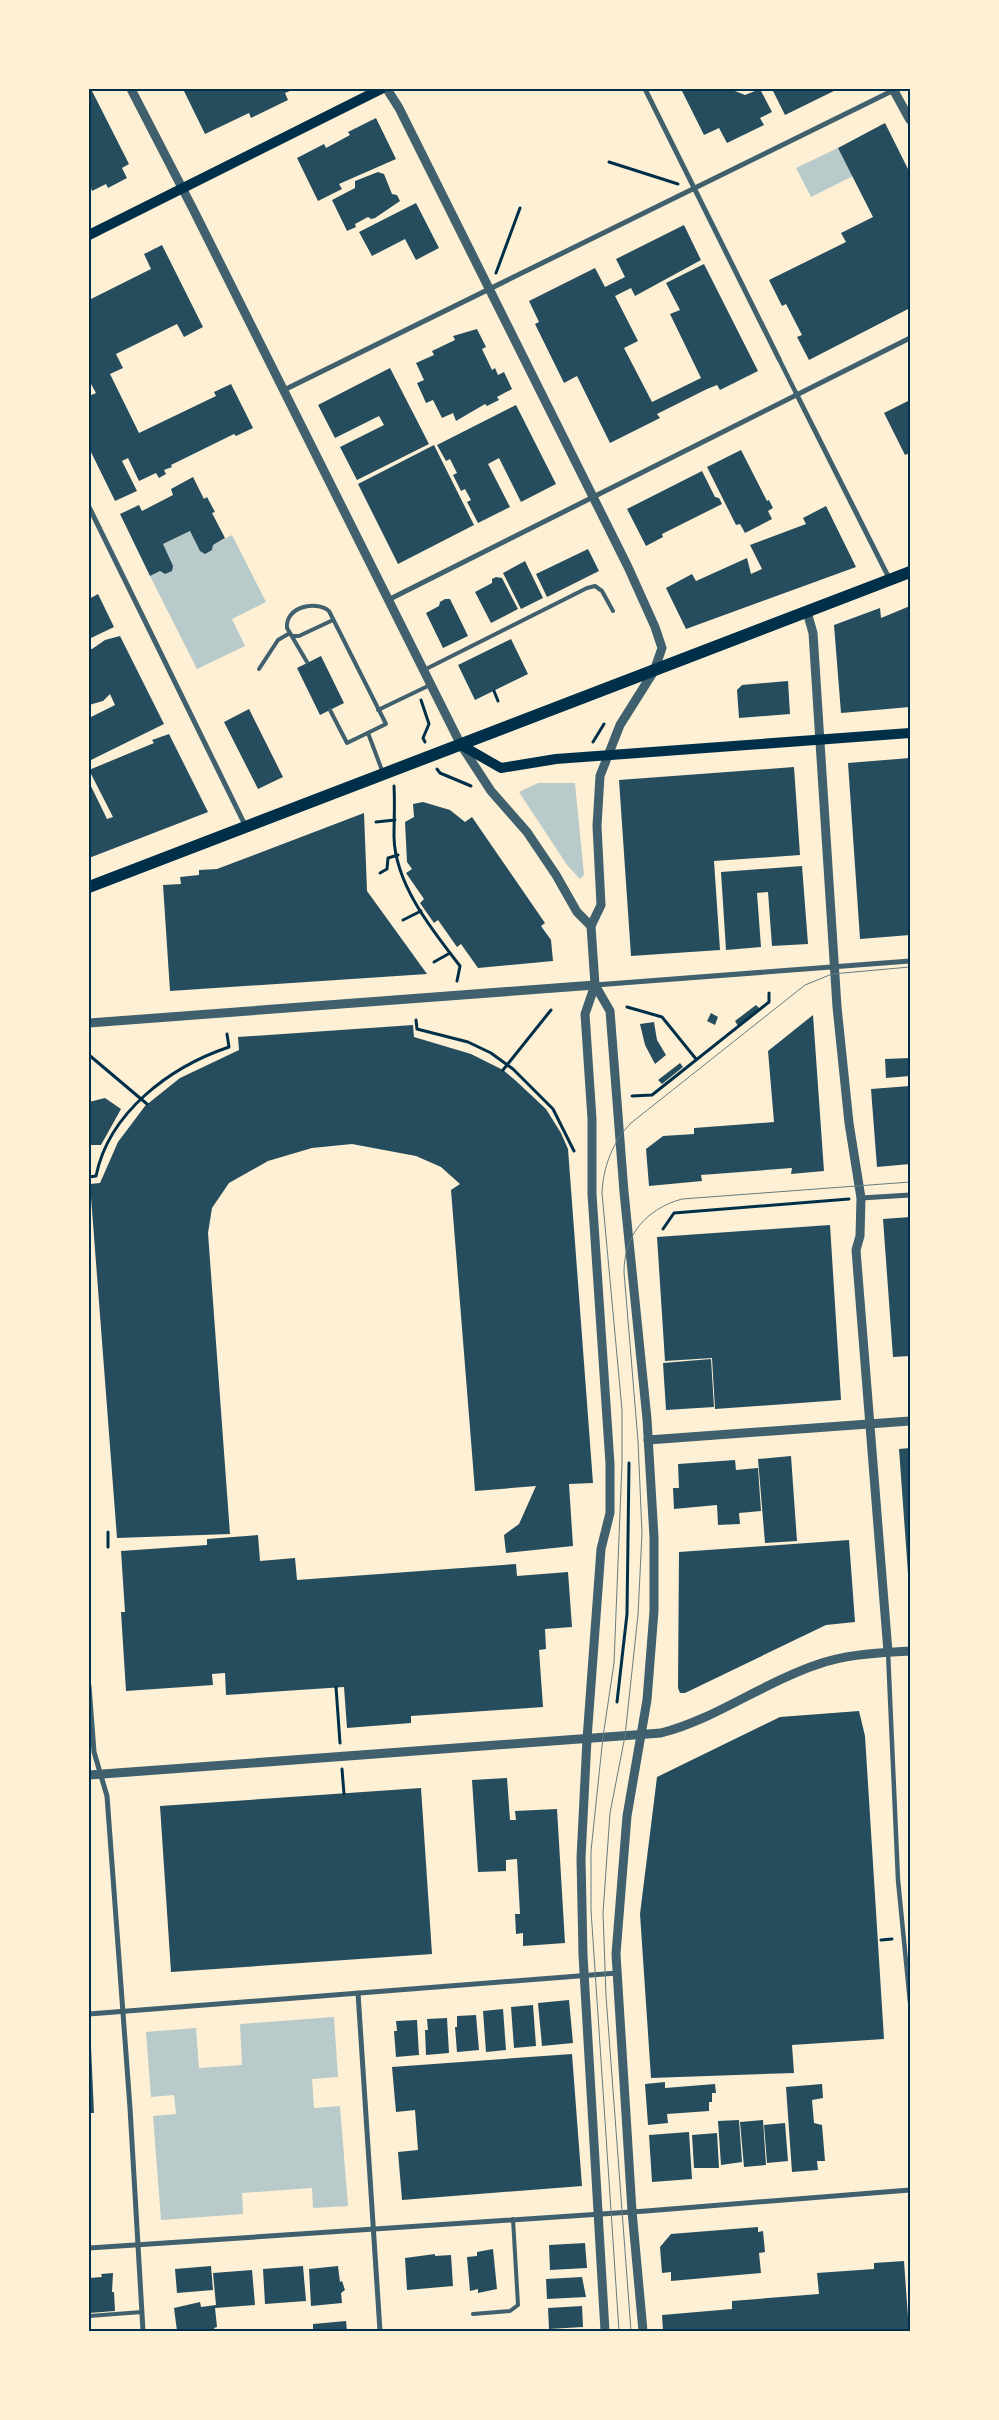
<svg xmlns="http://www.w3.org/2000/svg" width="999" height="2420" viewBox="0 0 999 2420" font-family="'IBM Plex Sans',sans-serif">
  <rect width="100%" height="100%" fill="#fdf0d5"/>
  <g fill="#b9caca">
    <polygon points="838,148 853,176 811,197 796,168"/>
    <polygon points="190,531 205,553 212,550 213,545 232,535 266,602 232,619 245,646 197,669 150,576 160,571 165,574 163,544"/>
    <polygon points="538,783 575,783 584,875 580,879 567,865 519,792"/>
    <polygon points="334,2017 338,2077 312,2079 314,2108 340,2106 348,2206 313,2208 312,2188 242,2193 243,2214 161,2220 153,2116 176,2114 174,2095 151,2097 146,2032 196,2028 199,2068 242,2065 240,2024"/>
  </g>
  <g fill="#264d5e">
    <polygon points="89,89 91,89 129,164 122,168 127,178 108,188 106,184 92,191 89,183"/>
    <polygon points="183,89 295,89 285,93 288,100 251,118 249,113 205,134"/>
    <polygon points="681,89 730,89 745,95 760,89 772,112 760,118 764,125 727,143 719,128 704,135"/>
    <polygon points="772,89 838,89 785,115"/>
    <polygon points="376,118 396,159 339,184 342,189 318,201 297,158 324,144 326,148 350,135 348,132"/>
    <polygon points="885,123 910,173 910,308 809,360 797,337 802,335 786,304 782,306 769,280 846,242 841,233 873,217 838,148"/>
    <polygon points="378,172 384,174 392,194 397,195 400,201 375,218 371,219 368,217 355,224 356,227 347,231 332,200 355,188 355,181"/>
    <polygon points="416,203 439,248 416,260 405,239 372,256 359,232"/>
    <polygon points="684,225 701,260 635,296 631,288 615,296 638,341 624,348 652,402 701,378 670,314 680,310 666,283 704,264 758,371 720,390 717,385 707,389 657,414 660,418 610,443 577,376 564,383 535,324 539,322 529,301 595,268 605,287 625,277 616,259"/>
    <polygon points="162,245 203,327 184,337 177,324 116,354 123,368 110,374 139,433 216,396 214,392 231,384 253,428 236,436 234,434 171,465 172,467 164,470 166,474 159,478 156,473 139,481 128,458 122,461 137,491 115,501 89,448 89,396 96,393 91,384 89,385 89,300 151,269 144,254"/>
    <polygon points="477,329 486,347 482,349 492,370 495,368 498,375 504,372 512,389 497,397 499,400 487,406 485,404 456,421 453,413 442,418 433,400 426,403 417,383 424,380 416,363 434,355 432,351 455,340 453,336"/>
    <polygon points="390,368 429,444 357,480 340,447 384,425 379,416 335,438 318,405"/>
    <polygon points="910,400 910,453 905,455 884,413"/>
    <polygon points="516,405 556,484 521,502 499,458 488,464 510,507 478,523 467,502 471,500 465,489 461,491 453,475 457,473 450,459 446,461 437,445"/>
    <polygon points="434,445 474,525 398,564 358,484"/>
    <polygon points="741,450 767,501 769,500 773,508 768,511 772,519 745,533 740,524 736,525 707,467"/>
    <polygon points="702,471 715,497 719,498 722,504 662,534 663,537 646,546 627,509"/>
    <polygon points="193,477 204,499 207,497 215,512 212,513 225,538 213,545 212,550 205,554 200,551 190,531 163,544 173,566 172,571 165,574 160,571 150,576 120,514 139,505 142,511 173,495 171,489"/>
    <polygon points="826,506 856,567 686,629 666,588 692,574 696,581 747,558 751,574 762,569 750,545 806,524 803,518"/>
    <polygon points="588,549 599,571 547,597 536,574"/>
    <polygon points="525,561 543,598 521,609 503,573"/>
    <polygon points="496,577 502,578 518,609 491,623 475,592 492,583 492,579"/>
    <polygon points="98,594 114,627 89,639 89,599"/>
    <polygon points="445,599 450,599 468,636 443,648 426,613 439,606 440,602"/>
    <polygon points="910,606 910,707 841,713 834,625 880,608 881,618"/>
    <polygon points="120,636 164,724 89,761 89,718 115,705 110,694 103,701 89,705 89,648 92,649 105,640"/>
    <polygon points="511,639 528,674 475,700 458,665"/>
    <polygon points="321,656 344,703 320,715 297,668"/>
    <polygon points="788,681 790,714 739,718 737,690 742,685"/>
    <polygon points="249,709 283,777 258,789 224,722"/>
    <polygon points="169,734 208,812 89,858 89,782 107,819 113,817 89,770 154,743 152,740"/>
    <polygon points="910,758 910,935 860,939 848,763"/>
    <polygon points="794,767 800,855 714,861 720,950 631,956 619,780"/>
    <polygon points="423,802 450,810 465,822 472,817 545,923 541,926 551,940 553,961 478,968 461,944 457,947 438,920 434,923 420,903 424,899 406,873 412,869 407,862 405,822 414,817 413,804"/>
    <polygon points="364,813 367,891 427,974 170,991 163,885 181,884 180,877 199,875 199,870 217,869"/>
    <polygon points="802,866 808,944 772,946 768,892 757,893 761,947 726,950 721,872"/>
    <polygon points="756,1005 760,1009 738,1026 735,1021"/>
    <polygon points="711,1013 718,1017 715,1025 707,1021"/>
    <polygon points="813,1015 824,1171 791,1174 792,1168 701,1175 702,1181 649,1186 646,1149 663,1136 694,1134 694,1128 774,1122 768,1051"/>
    <polygon points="654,1022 657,1040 666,1055 655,1064 645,1045 640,1024"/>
    <polygon points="413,1025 414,1037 471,1054 503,1070 515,1080 546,1109 561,1133 568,1149 593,1483 569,1484 573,1546 506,1553 504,1535 519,1524 536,1486 475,1491 451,1190 460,1184 441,1167 416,1156 352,1144 312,1148 268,1161 229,1183 212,1208 208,1233 230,1534 117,1538 90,1184 100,1183 118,1142 145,1106 180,1078 239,1050 238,1037"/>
    <polygon points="910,1058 910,1076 886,1078 885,1059"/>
    <polygon points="680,1063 683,1067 662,1084 658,1080"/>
    <polygon points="910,1086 910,1110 908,1110 910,1164 877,1167 871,1089"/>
    <polygon points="105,1098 121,1109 101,1145 90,1145 89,1102"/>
    <polygon points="910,1217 910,1356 893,1357 883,1219"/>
    <polygon points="830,1225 841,1400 715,1409 712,1358 665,1361 657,1237"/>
    <polygon points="711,1359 714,1407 666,1410 663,1363"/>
    <polygon points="910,1448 910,1587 909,1587 899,1449"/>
    <polygon points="791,1456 797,1541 765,1543 758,1459"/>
    <polygon points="735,1460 736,1470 758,1468 761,1511 739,1513 740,1524 718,1525 717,1505 674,1509 673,1488 679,1488 678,1464"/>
    <polygon points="258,1535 260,1561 295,1558 297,1580 516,1564 517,1576 568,1572 572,1627 545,1629 546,1649 539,1650 543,1707 411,1716 411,1723 347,1728 344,1687 226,1695 225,1673 212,1674 213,1685 126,1691 121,1612 125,1612 121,1551 207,1545 207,1539"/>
    <polygon points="849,1540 855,1622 826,1625 685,1693 680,1693 678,1688 679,1552"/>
    <polygon points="859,1711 865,1736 884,2039 792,2045 794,2073 651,2078 640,1914 657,1777 780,1717"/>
    <polygon points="507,1778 510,1820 516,1820 515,1811 557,1809 565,1943 523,1946 523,1933 516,1934 515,1914 520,1914 517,1859 506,1860 506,1871 478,1872 472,1780"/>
    <polygon points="421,1788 432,1954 171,1972 160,1806"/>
    <polygon points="569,2000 573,2043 542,2046 538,2003"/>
    <polygon points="533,2005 536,2046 514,2048 511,2007"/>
    <polygon points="503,2009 506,2050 486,2052 483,2011"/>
    <polygon points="476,2015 479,2050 457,2052 455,2027 457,2027 457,2016"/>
    <polygon points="447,2018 449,2053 426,2055 425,2030 428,2030 427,2019"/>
    <polygon points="417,2020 419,2055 396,2057 394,2031 397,2031 396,2021"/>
    <polygon points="89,2047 91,2047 94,2113 89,2113"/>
    <polygon points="572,2054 582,2186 402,2200 398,2152 418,2150 415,2110 396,2112 392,2067"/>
    <polygon points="665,2082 665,2088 715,2084 716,2093 712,2093 712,2102 709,2102 709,2111 667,2114 668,2123 648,2125 645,2084"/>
    <polygon points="822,2084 823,2098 812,2100 814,2123 822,2125 825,2161 817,2161 818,2170 792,2172 786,2087"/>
    <polygon points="739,2120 742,2162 721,2165 718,2121"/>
    <polygon points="763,2120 766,2165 744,2167 740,2122"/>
    <polygon points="785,2123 788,2161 767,2163 764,2125"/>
    <polygon points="689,2132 692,2179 652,2182 649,2135"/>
    <polygon points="717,2133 719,2168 694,2168 692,2135"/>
    <polygon points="758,2227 758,2232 763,2231 765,2252 759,2253 761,2273 671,2281 671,2272 662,2273 660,2247 671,2234"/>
    <polygon points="585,2243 587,2268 550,2270 549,2245"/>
    <polygon points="493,2249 497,2289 478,2293 478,2289 470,2291 467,2257 477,2256 477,2252"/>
    <polygon points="435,2254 435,2256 451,2255 453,2286 407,2290 405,2258"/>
    <polygon points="904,2261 909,2331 663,2331 662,2315 732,2309 732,2301 819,2294 817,2273 874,2269 874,2263"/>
    <polygon points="211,2266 213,2290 177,2293 175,2269"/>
    <polygon points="303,2266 306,2301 265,2304 263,2269"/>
    <polygon points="338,2266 340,2282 342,2281 345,2290 341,2293 342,2303 311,2306 309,2269"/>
    <polygon points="252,2270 255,2305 215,2308 217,2327 214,2328 215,2331 191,2331 191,2329 177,2331 174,2308 200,2302 201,2307 216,2305 213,2273"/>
    <polygon points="113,2273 112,2292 114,2292 115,2311 89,2313 89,2278 102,2277 101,2274"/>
    <polygon points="582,2277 586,2297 547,2299 546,2279"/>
    <polygon points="582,2306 583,2327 549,2329 548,2308"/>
    <polygon points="346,2321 347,2331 313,2331 313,2324"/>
  </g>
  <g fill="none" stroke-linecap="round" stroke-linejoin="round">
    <g stroke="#003049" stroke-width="3">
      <polyline points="609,162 678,184"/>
      <polyline points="496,273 520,208"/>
      <polyline points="494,691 498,701"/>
      <polyline points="421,700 429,724 423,738 425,742"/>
      <polyline points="593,742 604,724"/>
      <polyline points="437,769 440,773 471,786"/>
      <path d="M394 786C395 803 394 820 394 837 395 884 432 930 460 966L457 981"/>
      <polyline points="376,822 395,820"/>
      <polyline points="380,873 387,869 388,858 398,855"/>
      <polyline points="403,920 421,911"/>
      <polyline points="434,962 450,953"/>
      <polyline points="627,1007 662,1017 696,1059"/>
      <polyline points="416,1020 417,1029 468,1042 491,1053 513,1069 553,1109 574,1151"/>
      <polyline points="89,1055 147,1104"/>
      <polyline points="503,1070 551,1010"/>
      <polyline points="632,1096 652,1095 769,1002 769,993"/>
      <path d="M89 1177 96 1176C109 1112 170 1067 229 1047L227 1034"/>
      <polyline points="663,1229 674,1213 849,1199"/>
      <polyline points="108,1547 108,1532"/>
      <polyline points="336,1687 340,1743"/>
      <polyline points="617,1702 627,1614 629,1463"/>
      <polyline points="342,1769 344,1794"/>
      <polyline points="881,1940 892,1939"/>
    </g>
    <g stroke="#3f606c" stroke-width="4">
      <polyline points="293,636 299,636 333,620"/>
      <path d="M307 662 287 628C285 607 315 600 329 611L386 724 347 743 330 710"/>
      <polyline points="259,669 278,640 290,633"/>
      <polyline points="424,670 587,588 595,586 602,591 613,611"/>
      <polyline points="378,710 430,685"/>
      <polyline points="368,733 383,773"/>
      <polyline points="473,2314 510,2311 518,2305 513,2219"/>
      <polyline points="89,2316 142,2312"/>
    </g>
    <g stroke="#3f606c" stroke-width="4.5">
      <polyline points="779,359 796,393"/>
      <polyline points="888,1652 898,1880 910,2002"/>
    </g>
    <g stroke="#3f606c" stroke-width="5">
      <polyline points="645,89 779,359"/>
      <polyline points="284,390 894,90"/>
      <polyline points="796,393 890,580"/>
      <polyline points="89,507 246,827"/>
      <polyline points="388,600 910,338"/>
      <polyline points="595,985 910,961"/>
      <polyline points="861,1198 910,1195"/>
      <polyline points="89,1686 94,1752 107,1796 130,2108 143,2331"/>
      <polyline points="358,1993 380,2331"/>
      <polyline points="89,2014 617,1973"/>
      <polyline points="89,2248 646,2211 910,2190"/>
    </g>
    <g stroke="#3f606c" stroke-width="9">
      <polyline points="131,89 193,209 461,745 491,791 527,832 556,875 577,912 591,926"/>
      <polyline points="387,89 399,108 628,567 655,627 662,648 654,671 620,725 600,776 597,826 601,905 591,926 595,985 585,1014 592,1119 592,1194 610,1464 610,1513 601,1549 587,1739 581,1858 583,1955 605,2331"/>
      <polyline points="893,89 910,120"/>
      <polyline points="807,612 813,633 837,1007 849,1123 861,1198 860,1236 856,1250 888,1652"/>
      <polyline points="595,985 610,1011 624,1192 647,1419 654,1537 654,1611 647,1700 627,1816 616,1954 632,2211 643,2331"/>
      <polyline points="89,1023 595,985"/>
      <polyline points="648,1440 910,1421"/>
      <path d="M89 1775 661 1733C716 1719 762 1683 816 1665 846 1654 878 1653 910 1651"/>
    </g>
    <g stroke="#003049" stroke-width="10">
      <polyline points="89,235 381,89"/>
      <polyline points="461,745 501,768 556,759 910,733"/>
    </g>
    <polyline stroke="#003049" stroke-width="12" points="89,887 910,572"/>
    <g stroke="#657d81" stroke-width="1">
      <path d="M619 2331 591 1910V1851L603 1737 614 1663 622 1463V1410L602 1193C603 1167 613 1141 631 1123L805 985 832 974 910 967"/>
      <path d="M631 2331 606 1996 603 1913 610 1813 625 1736 638 1615 642 1533 638 1441 624 1272C624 1235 646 1209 682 1199L910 1182"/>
    </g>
  </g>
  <rect width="999" height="2420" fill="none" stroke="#fdf0d5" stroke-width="180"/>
  <rect x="90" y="90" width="819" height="2240" fill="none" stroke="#003049" stroke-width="2"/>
</svg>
